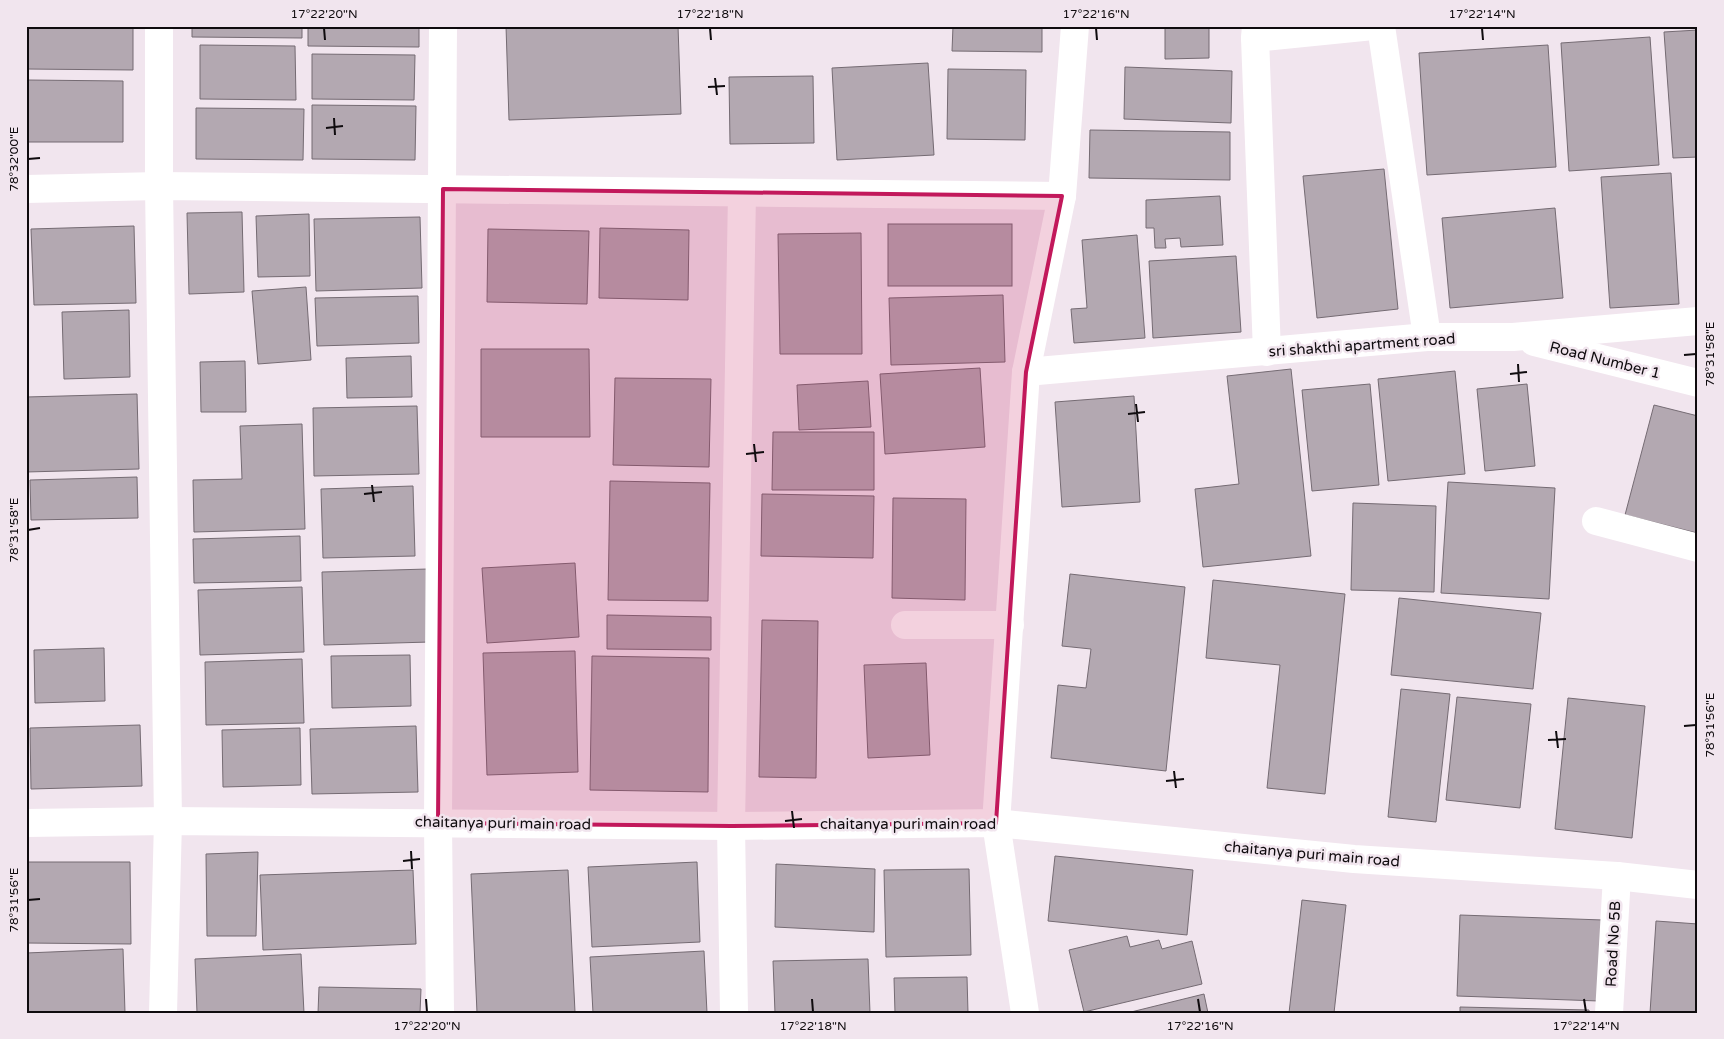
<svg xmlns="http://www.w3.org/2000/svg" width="1724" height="1039" viewBox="0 0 1724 1039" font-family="'Varela Round',sans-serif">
  <rect width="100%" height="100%" fill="#f1e5ee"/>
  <g fill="#b3a8b1" stroke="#756b73">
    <polygon points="27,26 133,26 133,70 26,69"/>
    <polygon points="192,26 302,26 302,38 192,37"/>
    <polygon points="308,26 419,26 419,47 308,46"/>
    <polygon points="506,26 678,26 681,114 509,120"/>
    <polygon points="953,26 1042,26 1042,52 952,51"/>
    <polygon points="1165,26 1209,26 1209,58 1165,59"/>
    <polygon points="1698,30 1698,157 1673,158 1664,32"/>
    <polygon points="1650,37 1659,165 1569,171 1561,43"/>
    <polygon points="200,45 295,46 296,100 200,99"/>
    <polygon points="1548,45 1556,167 1427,175 1419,53"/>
    <polygon points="312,54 415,55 414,100 312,99"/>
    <polygon points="928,63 934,155 837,160 832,68"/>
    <polygon points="1125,67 1232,71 1231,123 1124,119"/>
    <polygon points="948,69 1026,70 1025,140 947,139"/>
    <polygon points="813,76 814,143 730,144 729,77"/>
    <polygon points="28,80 123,81 123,142 28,142"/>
    <polygon points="312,105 416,106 415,160 312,159"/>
    <polygon points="196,108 304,109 303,160 196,159"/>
    <polygon points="1090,130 1230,132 1230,180 1089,178"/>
    <polygon points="1384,169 1398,309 1317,318 1303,176"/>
    <polygon points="1671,173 1679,304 1610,308 1601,177"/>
    <polygon points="1220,196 1223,245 1181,247 1180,238 1165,239 1166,248 1155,248 1154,228 1146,228 1146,200"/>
    <polygon points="1555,208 1563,298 1450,308 1442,218"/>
    <polygon points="242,212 244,292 189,294 187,213"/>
    <polygon points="309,214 310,276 258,277 256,216"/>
    <polygon points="420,217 422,288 316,291 314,219"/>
    <rect x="888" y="224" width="124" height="62"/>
    <polygon points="134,226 136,303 34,305 31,229"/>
    <polygon points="600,228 689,230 688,300 599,298"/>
    <polygon points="488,229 589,231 587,304 487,302"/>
    <polygon points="861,233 862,354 780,354 778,234"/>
    <polygon points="1137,235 1145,338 1074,343 1071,309 1087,308 1082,240"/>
    <polygon points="1236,256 1241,332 1153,338 1149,261"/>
    <polygon points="306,287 311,360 258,364 252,291"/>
    <polygon points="1003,295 1005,362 891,365 889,298"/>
    <polygon points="418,296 419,343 317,346 315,298"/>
    <polygon points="129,310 130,377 64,379 62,312"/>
    <polygon points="481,349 589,349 590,437 481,437"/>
    <polygon points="411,356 412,397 347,398 346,358"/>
    <polygon points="245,361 246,412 201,412 200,362"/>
    <polygon points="980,368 985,447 885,454 880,374"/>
    <polygon points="1291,369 1311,556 1203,567 1195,489 1239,484 1227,376"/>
    <polygon points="1455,371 1465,474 1388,481 1378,379"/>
    <polygon points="615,378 711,379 709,467 613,465"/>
    <polygon points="868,381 871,427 799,430 797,385"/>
    <polygon points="1370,384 1379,485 1312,491 1302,390"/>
    <polygon points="1527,384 1535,466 1485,471 1477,389"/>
    <polygon points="137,394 139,469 26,472 26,397"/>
    <polygon points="1134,396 1140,502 1062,507 1055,402"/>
    <polygon points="1654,405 1698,416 1697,533 1625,515"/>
    <polygon points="417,406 419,474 314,476 313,408"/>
    <polygon points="302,424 305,529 194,532 193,480 242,479 240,426"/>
    <polygon points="773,432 874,432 874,490 772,490"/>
    <polygon points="137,477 138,518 31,520 30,480"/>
    <polygon points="610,481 710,483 708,601 608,600"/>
    <polygon points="1448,482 1555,488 1549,599 1441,593"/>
    <polygon points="413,486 415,556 323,558 321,489"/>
    <polygon points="762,494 874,496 873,558 761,556"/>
    <polygon points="893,498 966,499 965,600 892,598"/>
    <polygon points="1353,503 1436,506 1434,592 1351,590"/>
    <polygon points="300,536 301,581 194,583 193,539"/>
    <polygon points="575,563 579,637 487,643 482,568"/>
    <polygon points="428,569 430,642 324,645 322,572"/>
    <polygon points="1070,574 1185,587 1166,771 1051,758 1058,685 1086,688 1091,649 1062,646"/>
    <polygon points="1213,580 1345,594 1325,794 1267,788 1280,665 1206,658"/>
    <polygon points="302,587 304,652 200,655 198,590"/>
    <polygon points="1399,598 1541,613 1533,689 1391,675"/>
    <polygon points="607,615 711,617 711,650 607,649"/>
    <polygon points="762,620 818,621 816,778 759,777"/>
    <polygon points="104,648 105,701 35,703 34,650"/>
    <polygon points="575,651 578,772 487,775 483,653"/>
    <polygon points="410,655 411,706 332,708 331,656"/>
    <polygon points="592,656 709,658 708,792 590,790"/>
    <polygon points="302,659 304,723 206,725 205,662"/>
    <polygon points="926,663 930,755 868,758 864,665"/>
    <polygon points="1401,689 1450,694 1436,822 1388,817"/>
    <polygon points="1457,697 1531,704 1520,808 1446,800"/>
    <polygon points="1568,698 1645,706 1632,838 1555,829"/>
    <polygon points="140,725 142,786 31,789 30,728"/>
    <polygon points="416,726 418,792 312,794 310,729"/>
    <polygon points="300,728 301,785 223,787 222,730"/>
    <polygon points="258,852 256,936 207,936 206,854"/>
    <polygon points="1055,856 1193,870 1187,935 1048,921"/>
    <polygon points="26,862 130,862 131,944 26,943"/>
    <polygon points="697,862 700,942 592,947 588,867"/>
    <polygon points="776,864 875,869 874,932 775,927"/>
    <polygon points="969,869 971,955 886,957 884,870"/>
    <polygon points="413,870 416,944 263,950 260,875"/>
    <polygon points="568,870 575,1012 477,1013 471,874"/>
    <polygon points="1302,900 1346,905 1334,1013 1289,1013"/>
    <polygon points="1460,915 1603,920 1599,1001 1457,996"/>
    <polygon points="1656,921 1698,924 1698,1013 1650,1013"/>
    <polygon points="1127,936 1130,947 1159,940 1162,949 1192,941 1202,984 1084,1012 1069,950"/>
    <polygon points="123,949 125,1013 26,1013 26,953"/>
    <polygon points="704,951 707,1013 593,1013 590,957"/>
    <polygon points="301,954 304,1013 197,1013 195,959"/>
    <polygon points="868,959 870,1013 775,1013 773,961"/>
    <polygon points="967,977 968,1013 895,1013 894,978"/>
    <polygon points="319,987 421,989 420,1013 318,1013"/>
    <polygon points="1204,994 1208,1013 1127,1013"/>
    <polygon points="1460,1007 1589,1010 1589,1013 1460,1013"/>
  </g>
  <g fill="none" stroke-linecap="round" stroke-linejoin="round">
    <g stroke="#fff" stroke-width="28">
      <polyline points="159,26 159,186 168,821 163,1013"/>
      <polyline points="1256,26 1255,38 1267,352"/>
      <polyline points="1381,26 1427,337"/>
      <polyline points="1255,38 1373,26"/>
      <polyline points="26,189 159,186 1062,196"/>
      <polyline points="1534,342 1698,383"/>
      <polyline points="1026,372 1427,337 1513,337 1698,321"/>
      <polyline points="1596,521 1698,548"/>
      <polyline points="905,625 1010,625"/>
      <polyline points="26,823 168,821 731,826 996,823 1354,859 1617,876 1698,885"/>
      <polyline points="440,1013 438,823 443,26"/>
      <polyline points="734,1013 731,826 742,193"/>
      <polyline points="1025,1013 996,823 1026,372 1062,196 1075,26"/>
      <polyline points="1609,1013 1617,876"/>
    </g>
  </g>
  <path fill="#c2185b" fill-opacity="0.2" stroke="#c2185b" stroke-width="4" stroke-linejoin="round" d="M443 189 1062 196 1026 372 996 823 731 826 438 823Z"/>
  <path fill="none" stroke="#0f0b0e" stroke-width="2" d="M324 28 325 40M710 28 711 40M1096 28 1097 40M1482 28 1483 40M715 78 717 95M708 87 725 86M334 118 335 135M326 128 343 126M28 159 40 158M1684 355 1696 354M1518 364 1519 382M1510 374 1527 372M1136 404 1138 422M1128 414 1145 412M754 444 756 462M746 454 764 452M372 485 374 502M364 494 382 492M28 530 40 528M1684 726 1696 725M1556 731 1558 748M1548 740 1566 739M1174 771 1176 788M1166 781 1184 779M792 811 794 828M785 821 802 819M411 851 412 869M403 861 420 859M28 900 40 899M426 999 427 1012M812 999 813 1012M1198 999 1200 1012M1584 999 1586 1012"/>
  <g text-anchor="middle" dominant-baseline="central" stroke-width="5" stroke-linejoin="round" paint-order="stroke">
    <g font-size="15" fill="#0f0b0e" stroke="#f1e5ee">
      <text transform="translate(1362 345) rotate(-4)">sri shakthi apartment road</text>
      <text transform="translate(1605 360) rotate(14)">Road Number 1</text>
      <text transform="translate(503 823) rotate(1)">chaitanya puri main road</text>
      <text x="908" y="824">chaitanya puri main road</text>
      <text transform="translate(1312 854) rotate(5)">chaitanya puri main road</text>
      <text transform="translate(1613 944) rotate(-87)">Road No 5B</text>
    </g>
  </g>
  <rect width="1724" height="1039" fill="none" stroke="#f1e5ee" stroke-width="55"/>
  <rect x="28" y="28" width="1668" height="984" fill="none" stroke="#0f0b0e" stroke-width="2"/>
  <g font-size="12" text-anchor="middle" fill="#0f0b0e">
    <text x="324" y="18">17°22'20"N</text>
    <text x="710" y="18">17°22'18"N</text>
    <text x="1096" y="18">17°22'16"N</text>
    <text x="1482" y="18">17°22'14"N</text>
    <text transform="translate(14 159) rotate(-90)" y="4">78°32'00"E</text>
    <text transform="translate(1710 354) rotate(-90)" y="4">78°31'58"E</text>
    <text transform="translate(14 530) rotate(-90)" y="4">78°31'58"E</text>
    <text transform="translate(1710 725) rotate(-90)" y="4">78°31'56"E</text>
    <text transform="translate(14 900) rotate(-90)" y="4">78°31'56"E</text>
    <text x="427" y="1030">17°22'20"N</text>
    <text x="813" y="1030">17°22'18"N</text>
    <text x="1200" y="1030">17°22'16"N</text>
    <text x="1586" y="1030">17°22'14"N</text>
  </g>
</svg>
